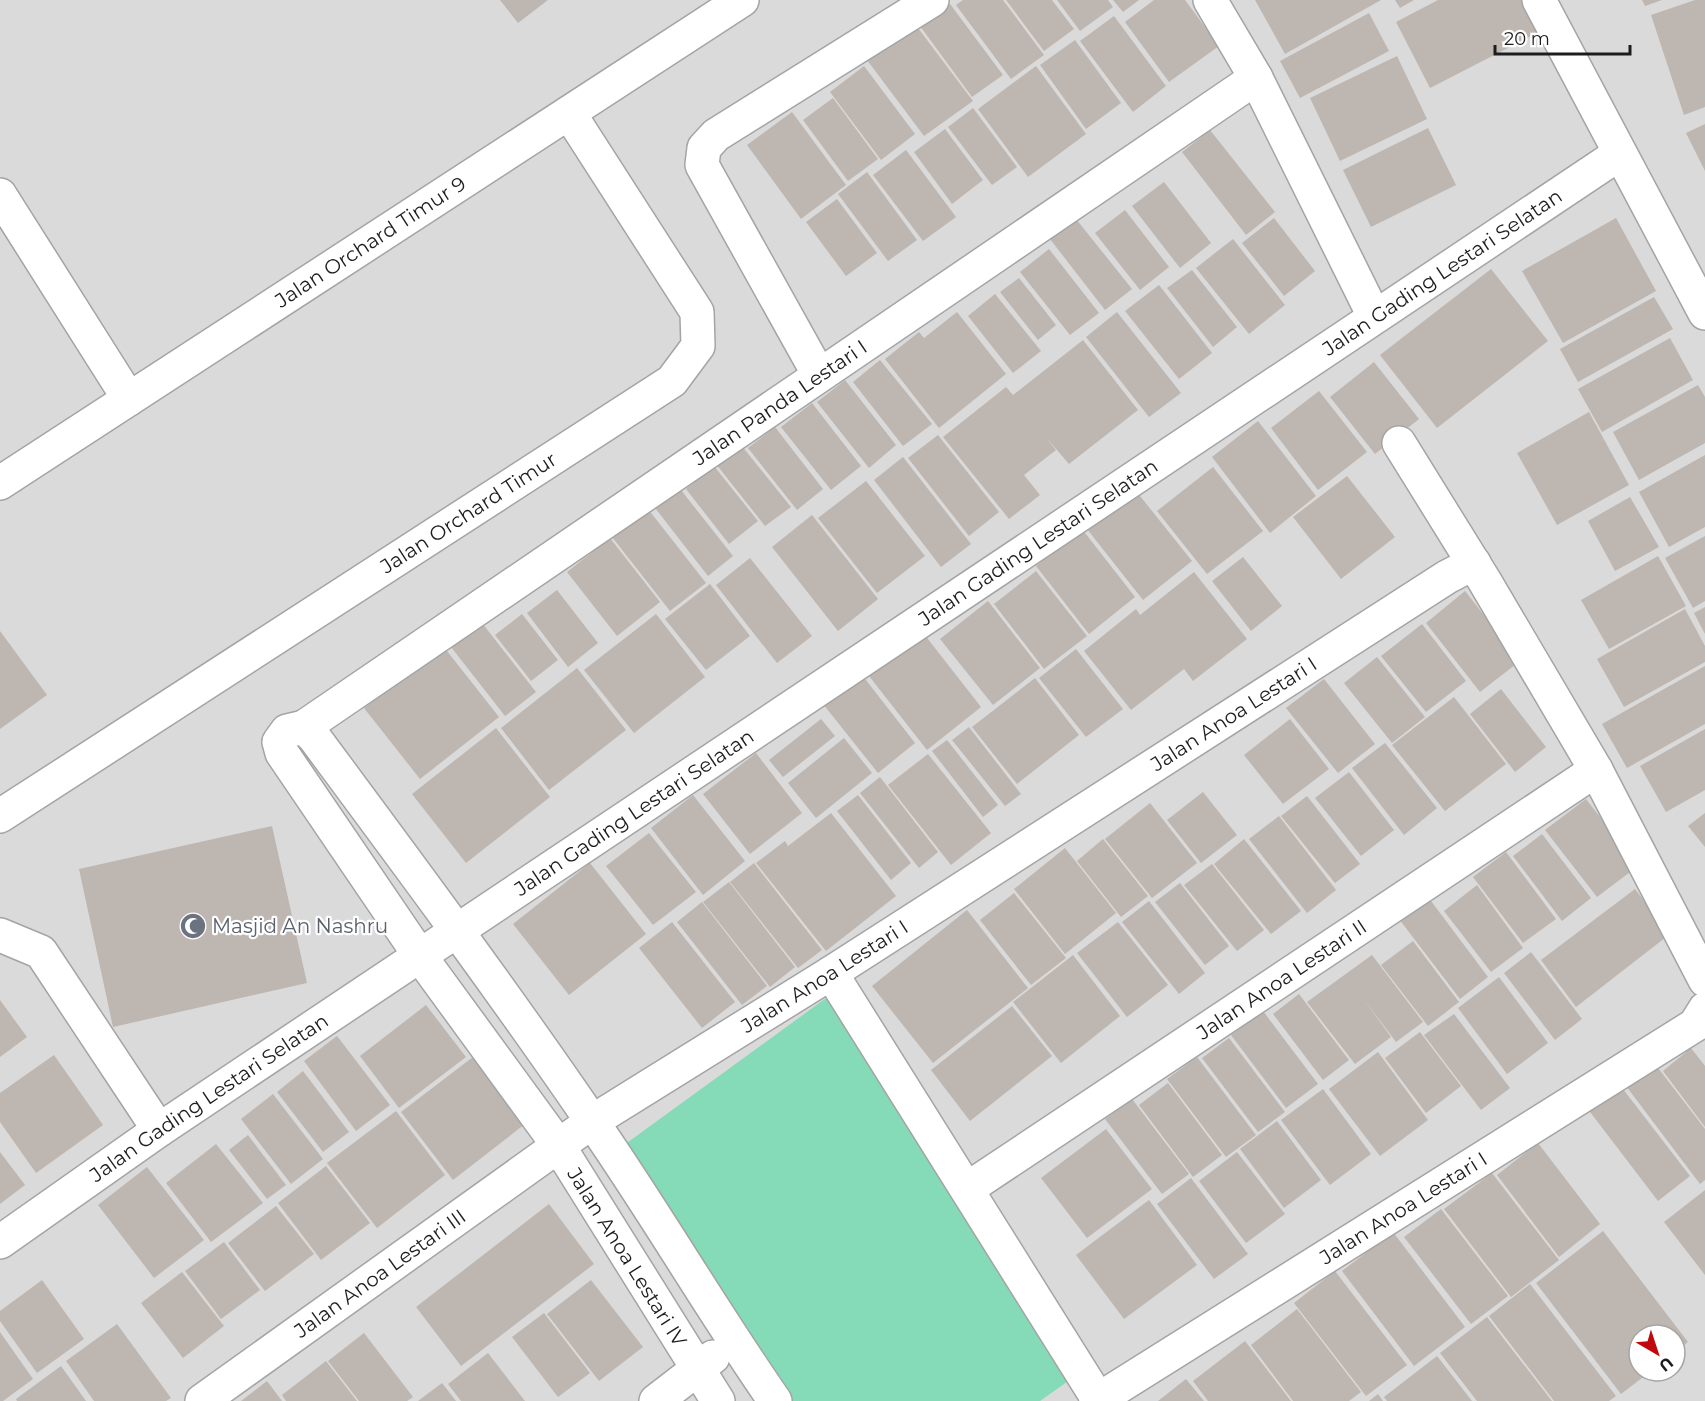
<svg xmlns="http://www.w3.org/2000/svg" width="1705" height="1401" viewBox="0 0 1705 1401" font-family="Montserrat,sans-serif">
  <rect width="100%" height="100%" fill="#eeeae4"/>
  <path fill="#dbdada" fill-rule="evenodd" d="M0 0H1705V1401H0ZM1639 1335H1675V1371H1639Z"/>
  <polygon fill="#85dab7" points="833,993 1071,1379 1040,1401 781,1401 613,1153"/>
  <g fill="#beb6b0">
    <polygon points="500,0 548,0 518,23"/>
    <polygon points="963,0 1003,0 1044,55 1011,79 956,5"/>
    <polygon points="1006,0 1052,0 1074,29 1044,51"/>
    <polygon points="1057,0 1108,0 1113,7 1080,31"/>
    <polygon points="1113,0 1139,0 1123,12"/>
    <polygon points="1154,0 1185,0 1219,46 1169,82 1125,22"/>
    <polygon points="1255,0 1381,0 1285,54"/>
    <polygon points="1395,0 1414,0 1400,8"/>
    <polygon points="1438,0 1525,0 1541,31 1430,88 1396,22"/>
    <polygon points="1642,0 1662,0 1645,6"/>
    <polygon points="1695,0 1705,0 1705,107 1684,115 1651,15"/>
    <polygon points="950,4 1003,75 972,97 920,26"/>
    <polygon points="1369,13 1389,51 1300,98 1280,61"/>
    <polygon points="1114,16 1166,86 1133,112 1080,41"/>
    <polygon points="915,24 973,101 924,136 867,60"/>
    <polygon points="1075,40 1121,103 1086,129 1040,65"/>
    <polygon points="1397,56 1427,119 1340,161 1310,98"/>
    <polygon points="864,66 915,134 881,160 830,92"/>
    <polygon points="1036,66 1086,134 1028,177 978,109"/>
    <polygon points="833,98 878,159 848,181 803,120"/>
    <polygon points="973,108 1017,167 992,185 948,127"/>
    <polygon points="792,112 846,185 801,219 747,145"/>
    <polygon points="1705,124 1705,171 1686,133"/>
    <polygon points="1428,128 1456,185 1371,227 1343,170"/>
    <polygon points="945,129 983,180 952,204 914,152"/>
    <polygon points="1210,130 1275,212 1246,235 1182,152"/>
    <polygon points="906,150 956,217 923,241 873,175"/>
    <polygon points="867,172 917,240 888,261 838,194"/>
    <polygon points="1164,182 1211,243 1180,268 1132,206"/>
    <polygon points="837,199 877,253 846,276 806,222"/>
    <polygon points="1125,210 1169,267 1140,290 1095,233"/>
    <polygon points="1274,218 1315,271 1284,296 1242,243"/>
    <polygon points="1616,218 1656,291 1563,343 1522,271"/>
    <polygon points="1076,219 1132,289 1105,310 1050,239"/>
    <polygon points="1233,239 1285,305 1249,334 1196,268"/>
    <polygon points="1049,249 1099,313 1070,335 1020,272"/>
    <polygon points="1491,269 1548,341 1437,428 1380,355"/>
    <polygon points="1192,270 1237,327 1213,347 1167,288"/>
    <polygon points="1019,278 1056,325 1038,340 1000,292"/>
    <polygon points="1159,285 1212,353 1179,379 1125,311"/>
    <polygon points="995,294 1041,351 1013,373 968,316"/>
    <polygon points="1654,297 1673,329 1578,382 1560,349"/>
    <polygon points="957,312 1006,374 939,428 885,359 919,332 924,338"/>
    <polygon points="1117,312 1181,393 1149,417 1086,337"/>
    <polygon points="1670,338 1693,380 1602,432 1578,389"/>
    <polygon points="1083,340 1138,410 1069,464 1045,436 1056,450 1024,475 1040,495 1009,519 943,437 1006,387 1013,395"/>
    <polygon points="880,360 932,424 903,446 853,382"/>
    <polygon points="1374,362 1419,419 1375,454 1330,397"/>
    <polygon points="845,380 896,445 869,468 817,402"/>
    <polygon points="1698,385 1705,397 1705,443 1639,480 1613,432"/>
    <polygon points="1319,391 1367,452 1318,490 1271,428"/>
    <polygon points="812,403 861,466 831,490 781,427"/>
    <polygon points="1589,412 1629,485 1557,525 1517,453"/>
    <polygon points="1258,421 1316,496 1270,533 1212,457"/>
    <polygon points="775,427 823,489 797,510 748,448"/>
    <polygon points="938,435 999,512 969,536 908,458"/>
    <polygon points="741,445 791,507 765,526 716,464"/>
    <polygon points="1705,455 1705,527 1669,547 1639,492"/>
    <polygon points="903,457 971,544 941,567 874,480"/>
    <polygon points="714,466 758,521 729,544 686,489"/>
    <polygon points="1213,467 1263,531 1207,574 1157,511"/>
    <polygon points="1347,476 1395,537 1341,579 1293,517"/>
    <polygon points="866,481 925,556 877,593 818,518"/>
    <polygon points="677,485 733,556 708,576 652,504"/>
    <polygon points="1136,491 1192,561 1143,600 1087,529"/>
    <polygon points="1630,497 1659,547 1615,571 1588,521"/>
    <polygon points="648,509 706,583 670,611 612,537"/>
    <polygon points="812,515 878,599 838,631 772,547"/>
    <polygon points="1082,529 1135,597 1089,634 1036,566"/>
    <polygon points="1705,536 1705,601 1693,608 1665,558"/>
    <polygon points="610,538 660,602 617,636 567,572"/>
    <polygon points="1658,556 1686,606 1609,649 1581,600"/>
    <polygon points="1243,557 1282,606 1251,631 1212,581"/>
    <polygon points="750,558 812,636 777,663 716,585"/>
    <polygon points="1036,571 1087,636 1044,669 994,604"/>
    <polygon points="1194,572 1247,639 1193,681 1184,669 1131,710 1084,651 1136,609 1140,615"/>
    <polygon points="710,584 750,636 706,670 665,619"/>
    <polygon points="557,590 598,643 568,667 527,613"/>
    <polygon points="1465,591 1520,661 1480,692 1426,623"/>
    <polygon points="988,601 1040,668 993,705 940,639"/>
    <polygon points="1705,607 1705,634 1694,613"/>
    <polygon points="1685,609 1705,646 1705,662 1624,707 1597,659"/>
    <polygon points="522,614 558,660 531,681 495,635"/>
    <polygon points="656,614 705,677 634,733 584,670"/>
    <polygon points="482,623 536,692 505,716 451,647"/>
    <polygon points="1422,624 1466,681 1426,712 1381,656"/>
    <polygon points="0,631 47,695 0,729"/>
    <polygon points="924,634 981,707 927,750 869,676"/>
    <polygon points="443,646 499,717 420,779 364,708"/>
    <polygon points="1076,649 1123,709 1086,737 1039,678"/>
    <polygon points="1377,657 1425,717 1392,743 1344,683"/>
    <polygon points="1705,666 1705,724 1627,768 1602,724"/>
    <polygon points="577,668 626,730 549,790 501,728"/>
    <polygon points="862,675 915,743 878,773 823,704"/>
    <polygon points="1035,678 1079,735 1017,784 972,727"/>
    <polygon points="1324,679 1375,744 1338,773 1286,708"/>
    <polygon points="1501,689 1546,747 1515,772 1470,714"/>
    <polygon points="1454,697 1506,764 1445,811 1392,745"/>
    <polygon points="821,719 835,736 783,777 769,760"/>
    <polygon points="1290,719 1329,769 1283,804 1244,755"/>
    <polygon points="969,727 1021,794 1005,806 952,740"/>
    <polygon points="496,728 550,797 466,863 412,794"/>
    <polygon points="1705,729 1705,790 1666,812 1640,766"/>
    <polygon points="844,738 872,773 816,818 788,783"/>
    <polygon points="947,740 998,805 983,817 932,751"/>
    <polygon points="1385,743 1437,808 1404,835 1352,768"/>
    <polygon points="756,753 802,813 750,854 703,794"/>
    <polygon points="928,754 991,833 951,865 888,785"/>
    <polygon points="1349,772 1394,830 1361,856 1315,798"/>
    <polygon points="880,777 938,852 919,868 860,793"/>
    <polygon points="1203,792 1237,835 1201,863 1167,820"/>
    <polygon points="693,795 745,861 703,895 651,828"/>
    <polygon points="858,795 911,863 891,880 837,811"/>
    <polygon points="1307,796 1360,864 1335,883 1281,816"/>
    <polygon points="1586,799 1638,866 1597,897 1545,830"/>
    <polygon points="1150,803 1197,863 1152,898 1105,839"/>
    <polygon points="831,813 896,896 826,951 756,863 785,841 788,846"/>
    <polygon points="1705,813 1705,847 1688,826"/>
    <polygon points="1279,816 1336,890 1307,913 1249,839"/>
    <polygon points="272,826 307,983 113,1027 79,869"/>
    <polygon points="649,833 696,892 653,925 606,866"/>
    <polygon points="1542,834 1591,898 1562,921 1513,856"/>
    <polygon points="1103,839 1148,896 1121,917 1077,861"/>
    <polygon points="1244,839 1301,911 1271,934 1214,864"/>
    <polygon points="1065,848 1116,913 1065,954 1014,889"/>
    <polygon points="1506,852 1556,919 1523,943 1473,877"/>
    <polygon points="590,863 646,934 569,995 513,924"/>
    <polygon points="754,863 822,950 798,968 730,882"/>
    <polygon points="1212,864 1264,930 1237,951 1184,885"/>
    <polygon points="729,882 795,967 770,987 703,902"/>
    <polygon points="1180,883 1229,946 1205,965 1155,902"/>
    <polygon points="1477,885 1523,948 1491,972 1444,911"/>
    <polygon points="1635,889 1670,934 1576,1007 1541,960"/>
    <polygon points="1014,893 1066,958 1031,985 980,920"/>
    <polygon points="1428,897 1488,977 1460,999 1399,919"/>
    <polygon points="1149,901 1205,973 1179,994 1122,922"/>
    <polygon points="702,902 767,986 742,1005 677,922"/>
    <polygon points="967,910 1028,988 933,1063 872,986"/>
    <polygon points="672,922 735,1002 702,1028 639,948"/>
    <polygon points="1118,922 1168,985 1127,1017 1077,953"/>
    <polygon points="1413,941 1459,1002 1428,1026 1381,965"/>
    <polygon points="1531,952 1582,1019 1555,1040 1504,973"/>
    <polygon points="1073,955 1120,1016 1061,1063 1013,1002"/>
    <polygon points="1372,955 1423,1022 1396,1042 1363,998 1391,1037 1355,1064 1307,1002"/>
    <polygon points="1499,977 1548,1043 1507,1074 1458,1008"/>
    <polygon points="1299,994 1349,1060 1323,1080 1273,1014"/>
    <polygon points="0,1000 27,1037 0,1057"/>
    <polygon points="426,1005 466,1057 399,1108 360,1056"/>
    <polygon points="1012,1006 1052,1056 970,1121 931,1070"/>
    <polygon points="1263,1011 1318,1084 1286,1108 1231,1035"/>
    <polygon points="1454,1014 1510,1088 1481,1110 1424,1035"/>
    <polygon points="1420,1032 1461,1086 1426,1113 1385,1058"/>
    <polygon points="337,1036 390,1105 356,1131 304,1061"/>
    <polygon points="1229,1038 1285,1112 1258,1132 1202,1058"/>
    <polygon points="1691,1048 1705,1066 1705,1127 1663,1071"/>
    <polygon points="1378,1052 1428,1120 1380,1156 1329,1089"/>
    <polygon points="54,1055 103,1125 36,1173 0,1122 0,1093"/>
    <polygon points="473,1057 525,1124 453,1180 401,1112"/>
    <polygon points="1197,1057 1256,1135 1226,1157 1167,1079"/>
    <polygon points="1652,1060 1705,1129 1705,1180 1700,1184 1623,1082"/>
    <polygon points="303,1071 349,1132 323,1152 277,1092"/>
    <polygon points="1616,1080 1690,1176 1658,1201 1584,1104"/>
    <polygon points="1168,1083 1222,1155 1193,1177 1139,1105"/>
    <polygon points="1323,1089 1371,1154 1330,1185 1281,1120"/>
    <polygon points="273,1094 323,1159 291,1184 241,1119"/>
    <polygon points="1132,1099 1189,1174 1162,1194 1105,1119"/>
    <polygon points="396,1111 445,1175 377,1228 327,1163"/>
    <polygon points="1277,1121 1321,1180 1284,1208 1240,1149"/>
    <polygon points="1106,1129 1152,1189 1087,1238 1041,1178"/>
    <polygon points="248,1135 286,1185 267,1199 229,1150"/>
    <polygon points="1538,1143 1600,1224 1559,1257 1497,1175"/>
    <polygon points="216,1144 263,1203 211,1242 166,1183"/>
    <polygon points="0,1152 25,1185 0,1204"/>
    <polygon points="1237,1152 1285,1214 1246,1243 1199,1181"/>
    <polygon points="326,1166 370,1223 321,1260 278,1203"/>
    <polygon points="147,1167 204,1240 154,1278 98,1205"/>
    <polygon points="1492,1173 1559,1260 1511,1297 1444,1209"/>
    <polygon points="1191,1178 1248,1254 1214,1279 1157,1204"/>
    <polygon points="1705,1190 1705,1275 1664,1222"/>
    <polygon points="1149,1200 1197,1265 1124,1319 1076,1255"/>
    <polygon points="549,1204 594,1264 461,1366 416,1307"/>
    <polygon points="276,1206 314,1254 265,1291 228,1243"/>
    <polygon points="1441,1209 1508,1296 1471,1324 1404,1237"/>
    <polygon points="1603,1231 1688,1342 1675,1352 1675,1335 1639,1335 1639,1371 1651,1371 1621,1394 1536,1283"/>
    <polygon points="1393,1232 1465,1327 1414,1366 1342,1271"/>
    <polygon points="224,1242 260,1290 221,1319 185,1271"/>
    <polygon points="1335,1271 1407,1365 1366,1396 1294,1303"/>
    <polygon points="182,1272 224,1326 183,1358 141,1303"/>
    <polygon points="42,1280 84,1339 37,1373 0,1321 0,1311"/>
    <polygon points="591,1280 643,1347 599,1381 547,1314"/>
    <polygon points="1530,1284 1616,1396 1609,1401 1554,1401 1489,1316"/>
    <polygon points="1297,1309 1361,1392 1349,1401 1293,1401 1251,1345"/>
    <polygon points="544,1313 590,1373 558,1397 512,1337"/>
    <polygon points="1487,1317 1552,1401 1477,1401 1440,1353"/>
    <polygon points="117,1324 171,1398 166,1401 94,1401 66,1361"/>
    <polygon points="0,1332 33,1379 3,1401 0,1401"/>
    <polygon points="364,1333 413,1397 407,1401 359,1401 328,1361"/>
    <polygon points="1245,1341 1291,1401 1208,1401 1193,1381"/>
    <polygon points="488,1353 525,1401 461,1401 448,1384"/>
    <polygon points="1437,1356 1472,1401 1387,1401 1384,1397"/>
    <polygon points="326,1361 357,1401 286,1401 282,1395"/>
    <polygon points="61,1366 86,1401 17,1401 16,1399"/>
    <polygon points="1186,1379 1204,1401 1158,1401"/>
    <polygon points="267,1381 282,1401 241,1401"/>
    <polygon points="442,1383 456,1401 418,1401"/>
    <polygon points="1378,1394 1383,1401 1369,1401"/>
  </g>
  <g fill="none" stroke-linecap="round" stroke-linejoin="round">
    <g stroke="#a4a4a4" stroke-width="36">
      <g id="minor">
        <polyline points="1210,0 1256,78 1374,316"/>
        <polyline points="1539,0 1705,313"/>
        <polyline points="0,195 129,399"/>
        <polyline points="819,375 702,165 704,148 716,135 932,0"/>
        <polyline points="1399,443 1484,580 1596,770 1705,980"/>
        <path id="s1" d="M0 483 742 0"/>
        <path id="s2" d="M304 727 1256 78"/>
        <path id="s3" d="M0 816 672 381 698 346 697 312 569 113"/>
        <polyline points="0,935 41,952 159,1130"/>
        <polyline points="831,973 1098,1399"/>
        <path id="s4" d="M967 1189 1596 770"/>
        <path id="s5" d="M0 1242 159 1130 1619 154"/>
        <path id="s6" d="M202 1401 593 1121 831 973 1447 577 1474 563"/>
        <polyline points="656,1401 713,1357"/>
        <path d="M718 1401 558 1145 420 956 282 753 279 742 287 731 304 727 314 737C408 864 502 990 591 1120 655 1212 711 1309 775 1401"/>
        <path id="s7" d="M1096 1401 1695 1025 1705 1009"/>
      </g>
    </g>
    <use href="#minor" stroke="#fff" stroke-width="33"/>
  </g>
  <defs>
    <g id="mosque-disc" transform="scale(1.35)"><circle r="9.5" fill="#6b7280" stroke="#fff"/><path d="M3.5-4.9A6 6 0 1 0 3.5 4.9A5 5 0 1 1 3.5-4.9Z" fill="#fff"/></g>
  </defs>
  <g fill-rule="evenodd">
    <use href="#mosque-disc" x="193" y="926"/>
  </g>
  <g text-anchor="middle" dominant-baseline="central" stroke-width="4.5" stroke-linejoin="round" paint-order="stroke">
    <g font-size="20" fill="#1d1d1d" stroke="#fff">
      <text stroke="none"><textPath href="#s1" startOffset="442">Jalan Orchard Timur 9</textPath></text>
      <text stroke="none"><textPath href="#s5" startOffset="1738">Jalan Gading Lestari Selatan</textPath></text>
      <text stroke="none"><textPath href="#s2" startOffset="576">Jalan Panda Lestari I</textPath></text>
      <text stroke="none"><textPath href="#s3" startOffset="558">Jalan Orchard Timur</textPath></text>
      <text stroke="none"><textPath href="#s5" startOffset="1252">Jalan Gading Lestari Selatan</textPath></text>
      <text stroke="none"><textPath href="#s6" startOffset="1240">Jalan Anoa Lestari I</textPath></text>
      <text stroke="none"><textPath href="#s5" startOffset="766">Jalan Gading Lestari Selatan</textPath></text>
      <text stroke="none"><textPath href="#s6" startOffset="754">Jalan Anoa Lestari I</textPath></text>
      <text stroke="none"><textPath href="#s4" startOffset="378">Jalan Anoa Lestari II</textPath></text>
      <text stroke="none"><textPath href="#s5" startOffset="254">Jalan Gading Lestari Selatan</textPath></text>
      <text stroke="none"><textPath href="#s7" startOffset="363">Jalan Anoa Lestari I</textPath></text>
      <text transform="translate(627 1257) rotate(58)">Jalan Anoa Lestari IV</text>
      <text stroke="none"><textPath href="#s6" startOffset="219">Jalan Anoa Lestari III</textPath></text>
    </g>
    <g font-size="20" fill="#5b616d" stroke="#fff" text-anchor="start">
      <text x="212" y="926">Masjid An Nashru</text>
    </g>
  </g>
  <g transform="translate(1657 1353) rotate(141)"><circle r="28" fill="#ffffff" stroke="#a5a5a5" stroke-width="1.5"/>
  <path d="M0-4.5L10 22L0 15L-10 22Z" fill="#c1090d"/>
  <text y="-9" font-size="16" font-weight="bold" text-anchor="middle" fill="#1d1d1d">U</text>
  </g>
  <path d="M1495 45v9h135v-9" fill="none" stroke="#1d1d1d" stroke-width="3"/>
  <text x="1504" y="45" font-size="18" fill="#1d1d1d" stroke="#ffffff" stroke-width="4.5" paint-order="stroke">20 m</text>
</svg>
